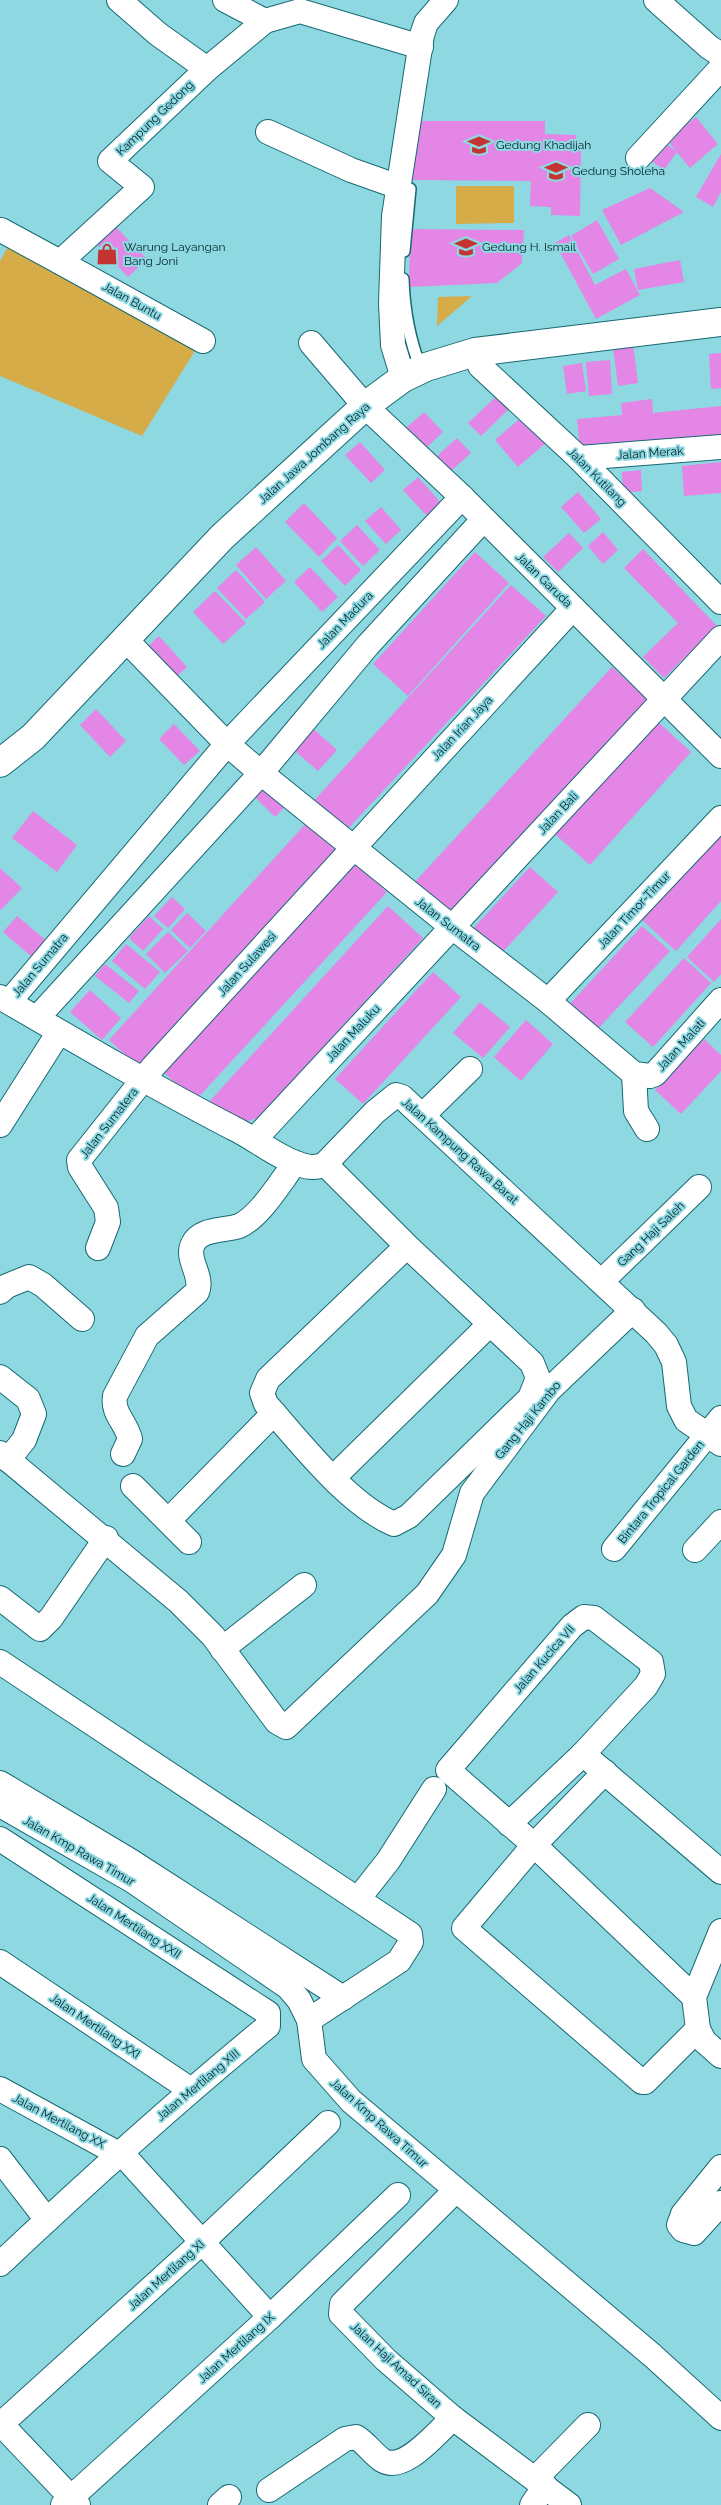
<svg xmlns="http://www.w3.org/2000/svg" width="721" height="2505" viewBox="0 0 721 2505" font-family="Raleway,sans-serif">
  <rect width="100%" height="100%" fill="#8ed8e2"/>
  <g fill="#d5ac48">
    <polygon points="456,186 514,186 514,223 456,224"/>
    <polygon points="10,243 198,346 142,436 0,376 0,261"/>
    <polygon points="472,296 437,326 438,297"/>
  </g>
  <g fill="#e386e5">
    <polygon points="696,117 718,144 690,168 667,140"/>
    <polygon points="413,121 545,121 545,134 576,135 576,148 581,148 580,216 551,215 551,207 530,206 531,181 412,180"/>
    <polygon points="664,142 677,152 664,170 650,160"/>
    <polygon points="721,154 721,192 713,207 696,197"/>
    <polygon points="650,188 684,212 621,245 602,210"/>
    <polygon points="108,219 147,259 128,277 90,237"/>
    <polygon points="597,220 619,259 593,274 571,236"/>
    <polygon points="410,229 524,230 522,263 497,283 409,287"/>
    <polygon points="569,235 595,285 626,269 640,295 596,319 555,243"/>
    <polygon points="680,260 684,282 638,290 634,269"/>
    <polygon points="633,344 638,383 618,386 613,347"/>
    <polygon points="721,353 721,388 711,389 709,354"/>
    <polygon points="610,360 612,394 589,396 586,362"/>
    <polygon points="582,363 586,391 567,394 563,366"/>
    <polygon points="499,394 511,407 481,436 468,423"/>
    <polygon points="652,399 653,413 721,406 721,435 580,449 577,419 622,415 621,403"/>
    <polygon points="424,412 443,432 425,449 406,428"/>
    <polygon points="524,415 547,442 518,467 495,440"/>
    <polygon points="457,438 471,453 450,472 436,457"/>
    <polygon points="360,442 385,470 371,483 345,455"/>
    <polygon points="721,462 721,493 684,496 682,466"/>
    <polygon points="641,470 642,491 623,493 622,472"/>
    <polygon points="418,477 442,504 428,517 403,490"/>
    <polygon points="578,492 601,519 584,533 561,507"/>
    <polygon points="304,503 337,538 319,557 285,522"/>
    <polygon points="381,507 401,530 386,544 365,521"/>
    <polygon points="357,525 380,550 363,566 340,541"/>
    <polygon points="603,532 618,550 603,564 588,546"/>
    <polygon points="569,533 583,548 558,572 543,557"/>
    <polygon points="338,545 361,570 345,586 321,561"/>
    <polygon points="256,547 286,581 266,599 236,565"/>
    <polygon points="643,549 717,626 664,678 643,657 678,623 624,568"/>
    <polygon points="475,552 509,583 408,696 373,664"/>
    <polygon points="310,567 338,597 322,612 294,582"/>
    <polygon points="236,570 265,602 246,619 217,588"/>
    <polygon points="511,585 546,616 344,833 310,805"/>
    <polygon points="215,591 246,623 223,644 193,612"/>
    <polygon points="159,636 187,667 170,683 141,653"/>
    <polygon points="612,667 647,699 448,916 413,884"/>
    <polygon points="96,709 126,741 110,757 80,725"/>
    <polygon points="657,721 691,752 590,865 555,834"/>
    <polygon points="174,724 200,751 184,765 159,739"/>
    <polygon points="308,724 337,750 318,771 289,746"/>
    <polygon points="262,780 287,805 275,817 250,792"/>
    <polygon points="33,811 77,845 57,872 12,838"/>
    <polygon points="309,820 343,851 143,1071 109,1040"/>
    <polygon points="721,832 721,901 676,951 642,920"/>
    <polygon points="351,860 387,892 195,1101 160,1069"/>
    <polygon points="530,867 558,892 499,956 471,931"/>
    <polygon points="0,868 22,888 1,910 0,909"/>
    <polygon points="172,897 185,909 168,928 154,916"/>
    <polygon points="388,906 423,938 258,1118 245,1122 208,1103"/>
    <polygon points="187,913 206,931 190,948 171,930"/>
    <polygon points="17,916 47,941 33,958 3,932"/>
    <polygon points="149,916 163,929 143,951 129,938"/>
    <polygon points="721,919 721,974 714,982 687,957"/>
    <polygon points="642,926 670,951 595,1032 567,1007"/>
    <polygon points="168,932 188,951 165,973 146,954"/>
    <polygon points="126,944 160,972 145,989 112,961"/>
    <polygon points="684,958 711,983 653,1047 625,1022"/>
    <polygon points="105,964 139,991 129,1003 95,976"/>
    <polygon points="433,972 461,997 363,1104 335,1079"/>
    <polygon points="90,990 121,1018 102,1040 70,1012"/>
    <polygon points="480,1002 510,1027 483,1058 453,1033"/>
    <polygon points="526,1020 553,1044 521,1081 494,1057"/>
    <polygon points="704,1039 721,1055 721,1071 681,1114 655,1090"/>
  </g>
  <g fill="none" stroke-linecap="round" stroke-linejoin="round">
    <g stroke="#176972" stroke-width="14">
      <g id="lane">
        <polyline points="401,188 410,189 404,251"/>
        <path d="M403 279C404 312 409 339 421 369"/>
      </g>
    </g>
    <g stroke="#176972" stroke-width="26">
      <g id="street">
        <polyline points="119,0 158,34 207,69"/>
        <polyline points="225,0 265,21"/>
        <polyline points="656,0 709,47 721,55"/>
        <polyline points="268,132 351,170 399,187"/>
        <polyline points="638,158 721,68"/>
        <polyline points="1,230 60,262 142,187 110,161 207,69 265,21 300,11 421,47"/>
        <polyline points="60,262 203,341"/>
        <polyline points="311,343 365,406 462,497 721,756"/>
        <polyline points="475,352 480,366 579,458 721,602"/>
        <polyline points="403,378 393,345 391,303 394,216 422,35 426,23 446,0"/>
        <polyline points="579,458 721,447"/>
        <polyline points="125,639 227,744 261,773 452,927 548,1001 634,1074 650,1076 655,1074 721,1000"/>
        <path d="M0 997C77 1042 154 1087 233 1128 254 1138 274 1155 296 1163 306 1167 315 1169 325 1164L375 1112 396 1095 402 1097 656 1333 666 1345 674 1362 679 1406 686 1420 721 1444"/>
        <polyline points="548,1001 721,818"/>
        <polyline points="9,1002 227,744 462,497"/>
        <polyline points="37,1018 261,773 368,645 483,520"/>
        <polyline points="634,1074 636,1111 647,1129"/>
        <polyline points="423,1115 470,1069"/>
        <polyline points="0,1125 59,1032"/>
        <polyline points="255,1139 721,638"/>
        <path d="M325 1164 407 1246 532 1363 538 1378 530 1398 409 1516 394 1524C347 1504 300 1442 266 1404L262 1393 268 1379 407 1246"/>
        <polyline points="98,1248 108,1222 106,1208 80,1167 79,1160 153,1067 573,608"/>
        <polyline points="602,1281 699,1187"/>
        <polyline points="0,1292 7,1286 29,1277 43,1285 82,1319"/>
        <polyline points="0,1377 28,1399 34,1414 24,1440 8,1460"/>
        <polyline points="0,1453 178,1601 213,1636 277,1722 286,1727 427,1594 454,1555 472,1493 549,1390 633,1310"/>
        <path d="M123 1454 130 1439C126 1422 112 1414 115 1396L147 1336 197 1292C204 1276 185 1259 193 1244 200 1228 225 1231 239 1226 260 1217 281 1181 295 1163"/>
        <polyline points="333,1478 490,1324"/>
        <polyline points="133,1486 189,1542"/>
        <polyline points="169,1520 274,1413"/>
        <polyline points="614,1549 721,1418"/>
        <polyline points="695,1550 721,1522"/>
        <polyline points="0,1598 40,1629 51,1618 106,1538"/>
        <polyline points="222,1649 304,1585"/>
        <polyline points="0,1662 410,1934 411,1942 399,1961 309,2020"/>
        <polyline points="583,1754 646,1686 653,1674 651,1662 594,1618 584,1617 572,1626 448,1770 534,1845 694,1997"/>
        <polyline points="605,1772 534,1845 464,1928 642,2082 645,2082 698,2029"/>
        <polyline points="0,1783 129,1860 343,1998"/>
        <polyline points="0,1805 133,1881 288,1987 299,2000 309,2020 314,2059 351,2101 653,2356 721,2418"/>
        <polyline points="509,1824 583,1754 721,1872"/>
        <path d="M0 1839 268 2013V2026C175 2102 87 2182 0 2264"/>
        <polyline points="358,1899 388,1861 434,1789"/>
        <polyline points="721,1931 694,1997 698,2029 704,2041 721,2056"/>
        <polyline points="0,1962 191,2090"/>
        <polyline points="0,2089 126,2158 270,2317"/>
        <polyline points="0,2159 47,2220"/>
        <polyline points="721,2167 683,2214 679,2225 683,2230 694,2233 721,2203"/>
        <polyline points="455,2191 342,2304 341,2314 386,2360 453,2418 569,2505"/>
        <polyline points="0,2423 78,2505"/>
        <polyline points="0,2425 201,2243 328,2123"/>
        <polyline points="535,2479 588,2425"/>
        <path d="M269 2490 345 2439 356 2437C366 2443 372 2453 382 2460 404 2474 437 2432 453 2418"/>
        <polyline points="63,2505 270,2317 398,2195"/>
        <polyline points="220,2505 229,2497"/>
        <polyline points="532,2505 545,2486"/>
      </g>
    </g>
    <g stroke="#176972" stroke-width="30">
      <polyline id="secondary" points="0,763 33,737 222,537 365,406 403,378 426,367 475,352 721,322"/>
    </g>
    <use href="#lane" stroke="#fff" stroke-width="11"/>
    <use href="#street" stroke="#fff" stroke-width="24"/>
    <use href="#secondary" stroke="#fff" stroke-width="28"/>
  </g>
  <defs>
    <g id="school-bare" transform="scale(1.725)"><path d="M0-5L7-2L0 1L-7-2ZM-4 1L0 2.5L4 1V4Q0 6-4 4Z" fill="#c33432" stroke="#8ed8e2" stroke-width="2.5" paint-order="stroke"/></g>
    <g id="shop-bare" transform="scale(1.725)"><path d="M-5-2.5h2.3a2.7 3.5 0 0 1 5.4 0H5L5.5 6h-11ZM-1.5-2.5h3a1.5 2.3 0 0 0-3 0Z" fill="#c33432" stroke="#8ed8e2" stroke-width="2.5" paint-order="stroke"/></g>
  </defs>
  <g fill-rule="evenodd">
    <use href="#school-bare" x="479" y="145"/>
    <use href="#school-bare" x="556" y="171"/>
    <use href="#school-bare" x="466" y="247"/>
    <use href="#shop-bare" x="107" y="254"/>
  </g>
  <g text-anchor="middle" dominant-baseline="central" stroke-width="4" stroke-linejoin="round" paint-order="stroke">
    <g font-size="12" fill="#042428" stroke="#8ed8e2">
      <text transform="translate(155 118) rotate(-44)">Kampung Gedong</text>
      <text transform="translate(132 301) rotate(29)">Jalan Buntu</text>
      <text transform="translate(314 453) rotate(-42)">Jalan Jawa Jombang Raya</text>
      <text transform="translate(650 453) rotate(-4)">Jalan Merak</text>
      <text transform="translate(597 477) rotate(45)">Jalan Kutilang</text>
      <text transform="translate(544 580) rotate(44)">Jalan Garuda</text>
      <text transform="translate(345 620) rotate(-46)">Jalan Madura</text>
      <text transform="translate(462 728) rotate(-47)">Jalan Irian Jaya</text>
      <text transform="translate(558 813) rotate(-47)">Jalan Bali</text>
      <text transform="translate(634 910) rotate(-47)">Jalan Timor-Timur</text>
      <text transform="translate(448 924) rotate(38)">Jalan Sumatra</text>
      <text transform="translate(247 964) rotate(-48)">Jalan Sulawesi</text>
      <text transform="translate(40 965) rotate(-50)">Jalan Sumatra</text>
      <text transform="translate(353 1033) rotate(-47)">Jalan Maluku</text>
      <text transform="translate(681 1045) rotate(-48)">Jalan Malati</text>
      <text transform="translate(109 1123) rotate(-52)">Jalan Sumatera</text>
      <text transform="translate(460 1151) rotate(42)">Jalan Kampung Rawa Barat</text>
      <text transform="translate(651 1234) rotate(-44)">Gang Haji Saleh</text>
      <text transform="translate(528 1420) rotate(-51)">Gang Haji Kambo</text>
      <text transform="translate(661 1492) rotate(-51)">Bintara Tropical Garden</text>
      <text transform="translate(544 1659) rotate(-49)">Jalan Kucica VII</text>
      <text transform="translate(79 1851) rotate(30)">Jalan Kmp Rawa Timur</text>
      <text transform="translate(134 1926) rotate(33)">Jalan Mertilang XXII</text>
      <text transform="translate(95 2026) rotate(34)">Jalan Mertilang XXI</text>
      <text transform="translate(198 2085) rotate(-40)">Jalan Mertilang XIII</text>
      <text transform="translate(59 2121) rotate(28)">Jalan Mertilang XX</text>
      <text transform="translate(379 2123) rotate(42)">Jalan Kmp Rawa Timur</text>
      <text transform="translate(166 2275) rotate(-42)">Jalan Mertilang XI</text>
      <text transform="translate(236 2348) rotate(-42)">Jalan Mertilang IX</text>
      <text transform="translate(396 2365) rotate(43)">Jalan Haji Amad Siran</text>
    </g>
    <g font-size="12" fill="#042428" stroke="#8ed8e2" text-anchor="start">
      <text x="496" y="145">Gedung Khadijah</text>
      <text x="572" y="171">Gedung Sholeha</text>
      <text x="124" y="247">Warung Layangan<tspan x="124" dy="14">Bang Joni</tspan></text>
      <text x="482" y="247">Gedung H. Ismail</text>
    </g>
  </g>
</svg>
